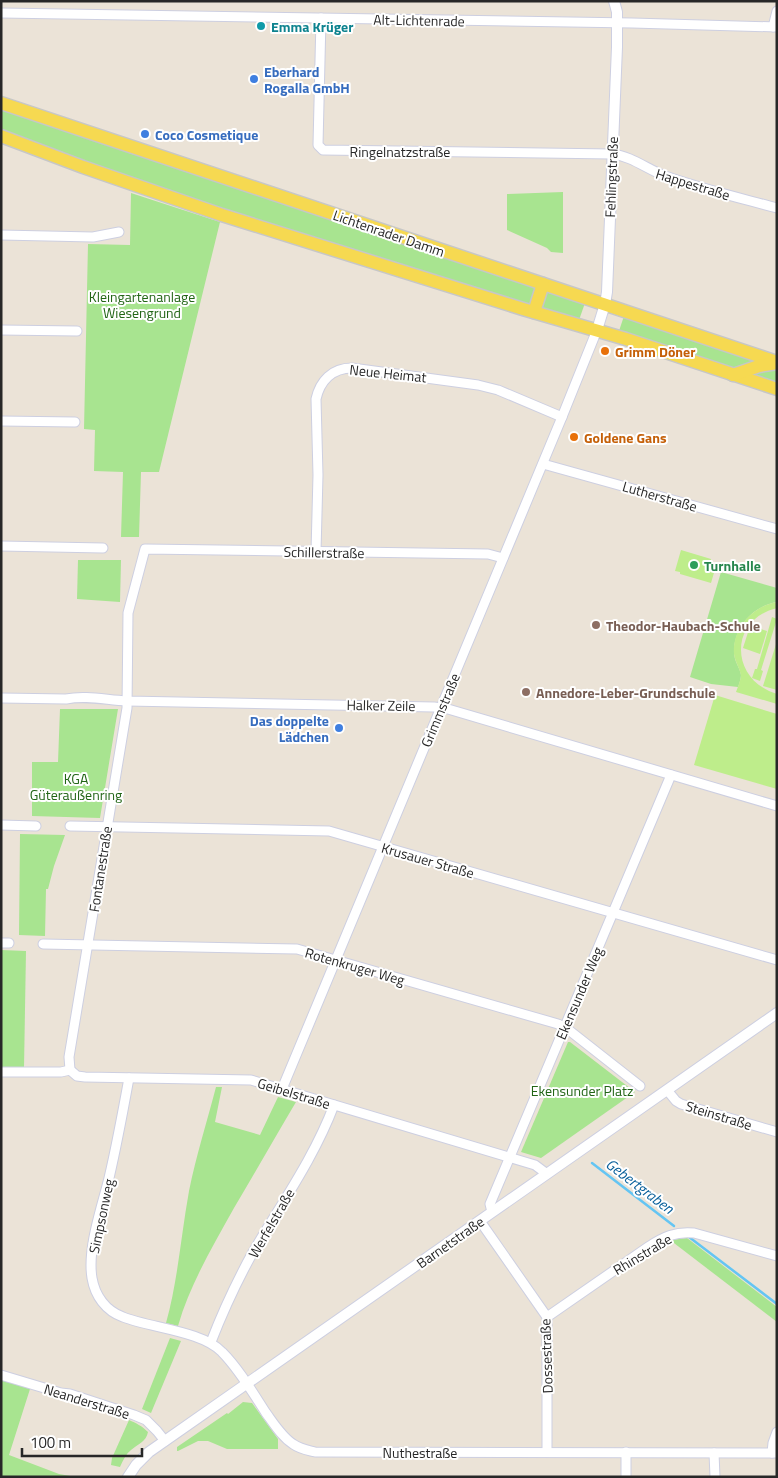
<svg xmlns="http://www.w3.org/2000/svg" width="778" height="1478" viewBox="0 0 778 1478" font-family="'Titillium Web',sans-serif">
  <rect width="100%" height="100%" fill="#ebe3d7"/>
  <g fill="#a8e490">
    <path d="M1 108 534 286 537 290 531 304 528 305C352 249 174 196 1 130Z"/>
    <polygon points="563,192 563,253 551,252 547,248 507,230 507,194"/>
    <polygon points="131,193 220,222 159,472 141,472 139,537 121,537 123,472 94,471 95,430 84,429 88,244 130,245"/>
    <polygon points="547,291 585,303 579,320 542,309 540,307"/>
    <polygon points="624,316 777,367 777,384 619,331"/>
    <polygon points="78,560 121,560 120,602 77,599"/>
    <path d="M721 572 777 588V602C753 606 734 627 734 652 734 661 740 668 741 675 741 679 739 684 738 687L711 684 690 677Z"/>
    <polygon points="60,709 118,709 100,818 32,816 32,762 58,762"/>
    <polygon points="20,834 65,835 54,866 48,889 46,889 45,936 19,935"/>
    <polygon points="1,950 26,951 24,1068 1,1068"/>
    <polygon points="568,1042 570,1042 635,1092 541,1158 521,1152"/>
    <path d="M216 1087H222L215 1122 260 1135 278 1097 296 1102C275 1137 255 1173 234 1208 213 1246 190 1284 178 1326L166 1323C178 1280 181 1235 189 1191 196 1156 207 1122 216 1087Z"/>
    <polygon points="687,1238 777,1307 777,1322 670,1240"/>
    <polygon points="170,1338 181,1341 151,1413 142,1409"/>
    <polygon points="1,1379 30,1389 9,1455 59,1474 76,1477 1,1477"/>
    <polygon points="243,1402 252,1403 278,1439 278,1449 227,1449 208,1441 198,1441 178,1451 177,1451 177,1447 227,1413 228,1414"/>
    <path d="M129 1420C136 1423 142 1426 148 1432 146 1442 138 1444 131 1450 126 1454 123 1460 120 1467L111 1465 112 1458Z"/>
  </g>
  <g fill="#beed8b">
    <polygon points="681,550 711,559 710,564 716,566 711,583 680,574 680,572 675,571"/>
    <path d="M777 602V608C728 620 730 680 777 694V704L736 692C738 687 740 681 741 677 741 670 735 662 734 654 732 629 752 606 777 602Z"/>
    <polygon points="772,617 777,619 761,670 763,671 760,681 752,678 755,669 757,669"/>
    <polygon points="750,626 767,631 760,654 743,648"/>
    <polygon points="777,641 777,690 763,686"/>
    <polygon points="715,695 777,714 777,789 694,765"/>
  </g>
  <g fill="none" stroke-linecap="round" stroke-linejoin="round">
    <g stroke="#64c5f3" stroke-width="2.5">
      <polyline points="592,1163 674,1226"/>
      <polyline points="689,1237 777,1304"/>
    </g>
    <g stroke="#cdcfe1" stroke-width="11">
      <g id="minor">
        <polyline points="1,13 632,23 777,27"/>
        <path d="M321 18 318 145 323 150 612 154C631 156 647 169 665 176 702 189 740 198 777 208"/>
        <polyline points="773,27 777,11"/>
        <polyline points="1,235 93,237 119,232"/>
        <polyline points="1,330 77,331"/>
        <polyline points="1,421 75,422"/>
        <polyline points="543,464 777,529"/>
        <polyline points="1,546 103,548"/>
        <path d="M316 552 318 475 316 399C320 381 332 368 352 368L478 385 498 390 562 417"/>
        <path d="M1 698 66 699C86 695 106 700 127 701L434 707 448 709 777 806"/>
        <polyline points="1,825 36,826"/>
        <polyline points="70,826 329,831 777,960"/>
        <polyline points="1,943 9,943"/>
        <polyline points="43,944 297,949 558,1024 570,1031 640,1086"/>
        <polyline points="70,1070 69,1057 127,708 128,613 145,549 488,554 503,558"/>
        <polyline points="1,1072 61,1072 70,1070 77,1076 85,1077 251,1080 535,1165 547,1174"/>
        <path d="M129 1078C123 1111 117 1144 109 1178 102 1207 87 1248 92 1278 95 1296 106 1311 123 1317 151 1328 202 1331 222 1352 239 1369 253 1393 266 1413 274 1424 282 1437 293 1444 300 1449 307 1450 315 1452L777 1453"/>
        <polyline points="282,1089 562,417 597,330"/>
        <polyline points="667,1090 676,1101 681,1104 777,1132"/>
        <polyline points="492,1212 490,1204 671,775"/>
        <polyline points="480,1221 547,1317 547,1452"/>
        <path d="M547 1317 648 1247C663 1237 676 1231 694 1233L777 1256"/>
        <path d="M211 1342C223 1311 237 1281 253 1252 281 1204 314 1158 334 1105"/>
        <polyline points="1,1375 61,1393 70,1394 134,1415 146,1420 157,1431 165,1441"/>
        <polyline points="714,1453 715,1477"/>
        <polyline points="772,1453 773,1443 777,1432"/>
        <polyline points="626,1477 626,1452"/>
      </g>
    </g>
    <g stroke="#cdcfe1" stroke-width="12">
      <g id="tertiary">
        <polyline points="597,330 605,304 607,292 617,47 617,12 614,1"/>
        <polyline points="128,1477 136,1465 149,1452 777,1013"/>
      </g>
    </g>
    <g stroke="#c7c7c7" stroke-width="15">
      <g id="primary">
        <polyline points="1,103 777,362"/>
        <polyline points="1,136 83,167 222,215 523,309 626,339 777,389"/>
        <polyline points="534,312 543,284"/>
        <polyline points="733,375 759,366 777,363"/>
      </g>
    </g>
    <use href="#minor" stroke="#fff" stroke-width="9"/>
    <use href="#tertiary" stroke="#fff" stroke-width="10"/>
    <use href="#primary" stroke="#f6d951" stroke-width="12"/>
  </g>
  <circle fill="#0f9aa8" stroke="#fff" stroke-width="2" cx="261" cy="26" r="5"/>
  <g fill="#3f7fe0" stroke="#fff" stroke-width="2">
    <circle cx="254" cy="79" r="5"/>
    <circle cx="145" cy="134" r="5"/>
    <circle cx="339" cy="728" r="5"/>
  </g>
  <g fill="#e8710a" stroke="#fff" stroke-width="2">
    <circle cx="605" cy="351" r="5"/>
    <circle cx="574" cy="437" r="5"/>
  </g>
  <circle fill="#2e9e5b" stroke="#fff" stroke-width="2" cx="694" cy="565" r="5"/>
  <g fill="#8d6e63" stroke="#fff" stroke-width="2">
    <circle cx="596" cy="625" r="5"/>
    <circle cx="526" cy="692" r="5"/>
  </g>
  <g text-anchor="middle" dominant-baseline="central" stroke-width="4" stroke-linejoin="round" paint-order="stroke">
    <g font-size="14" fill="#272727" stroke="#fff">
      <text transform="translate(419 20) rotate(1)">Alt-Lichtenrade</text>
      <text x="400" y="151">Ringelnatzstraße</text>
      <text transform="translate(611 177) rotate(-88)">Fehlingstraße</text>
      <text transform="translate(693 184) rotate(17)">Happestraße</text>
      <text transform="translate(389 233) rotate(19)">Lichtenrader Damm</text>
      <text transform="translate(388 373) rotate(6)">Neue Heimat</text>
      <text transform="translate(660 496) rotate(16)">Lutherstraße</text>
      <text transform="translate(324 552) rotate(1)">Schillerstraße</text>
      <text transform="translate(381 705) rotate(1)">Halker Zeile</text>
      <text transform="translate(440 710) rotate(-67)">Grimmstraße</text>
      <text transform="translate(428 860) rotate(16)">Krusauer Straße</text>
      <text transform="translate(100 869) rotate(-81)">Fontanestraße</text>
      <text transform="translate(355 966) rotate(16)">Rotenkruger Weg</text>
      <text transform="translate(579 993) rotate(-67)">Ekensunder Weg</text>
      <text transform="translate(294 1093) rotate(17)">Geibelstraße</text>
      <text transform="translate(719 1115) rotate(17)">Steinstraße</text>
      <text transform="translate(101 1216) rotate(-78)">Simpsonweg</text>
      <text transform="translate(271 1223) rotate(-60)">Werfelstraße</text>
      <text transform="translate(450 1242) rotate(-35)">Barnetstraße</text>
      <text transform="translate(642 1254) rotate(-31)">Rhinstraße</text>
      <text transform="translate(546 1356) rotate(-92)">Dossestraße</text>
      <text transform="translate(87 1401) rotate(17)">Neanderstraße</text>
      <text x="420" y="1452">Nuthestraße</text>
    </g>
    <g font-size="14" font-weight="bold" fill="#0d838f" stroke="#fff" text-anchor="start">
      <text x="271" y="26">Emma Krüger</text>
    </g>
    <g font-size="14" font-weight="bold" fill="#366cbe" stroke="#fff" text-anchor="start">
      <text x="264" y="71">Eberhard<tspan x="264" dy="16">Rogalla GmbH</tspan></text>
      <text x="155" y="134">Coco Cosmetique</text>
      <text x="329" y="720" text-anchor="end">Das doppelte<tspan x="329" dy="16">Lädchen</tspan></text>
    </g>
    <g font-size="14" fill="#226516" stroke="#fff">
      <text x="142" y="296">Kleingartenanlage<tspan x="142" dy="16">Wiesengrund</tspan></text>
      <text x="76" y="778">KGA<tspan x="76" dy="16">Güteraußenring</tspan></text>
      <text x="582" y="1090">Ekensunder Platz</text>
    </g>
    <g font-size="14" font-weight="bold" fill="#c56008" stroke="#fff" text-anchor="start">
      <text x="615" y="351">Grimm Döner</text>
      <text x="584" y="437">Goldene Gans</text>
    </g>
    <g font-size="14" font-weight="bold" fill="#27864d" stroke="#fff" text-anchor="start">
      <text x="704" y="565">Turnhalle</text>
    </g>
    <g font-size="14" font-weight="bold" fill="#785e54" stroke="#fff" text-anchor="start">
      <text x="606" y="625">Theodor-Haubach-Schule</text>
      <text x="536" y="692">Annedore-Leber-Grundschule</text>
    </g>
    <g font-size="15" font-style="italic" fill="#085f9a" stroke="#fff">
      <text transform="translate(640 1186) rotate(37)">Gebertgraben</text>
    </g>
  </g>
  <rect width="778" height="1478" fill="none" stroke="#272727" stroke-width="5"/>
  <path d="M22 1448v8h120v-8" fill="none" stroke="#272727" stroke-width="2.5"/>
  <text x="30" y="1448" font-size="15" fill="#272727" stroke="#ffffff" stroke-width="4" paint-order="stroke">100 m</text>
</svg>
